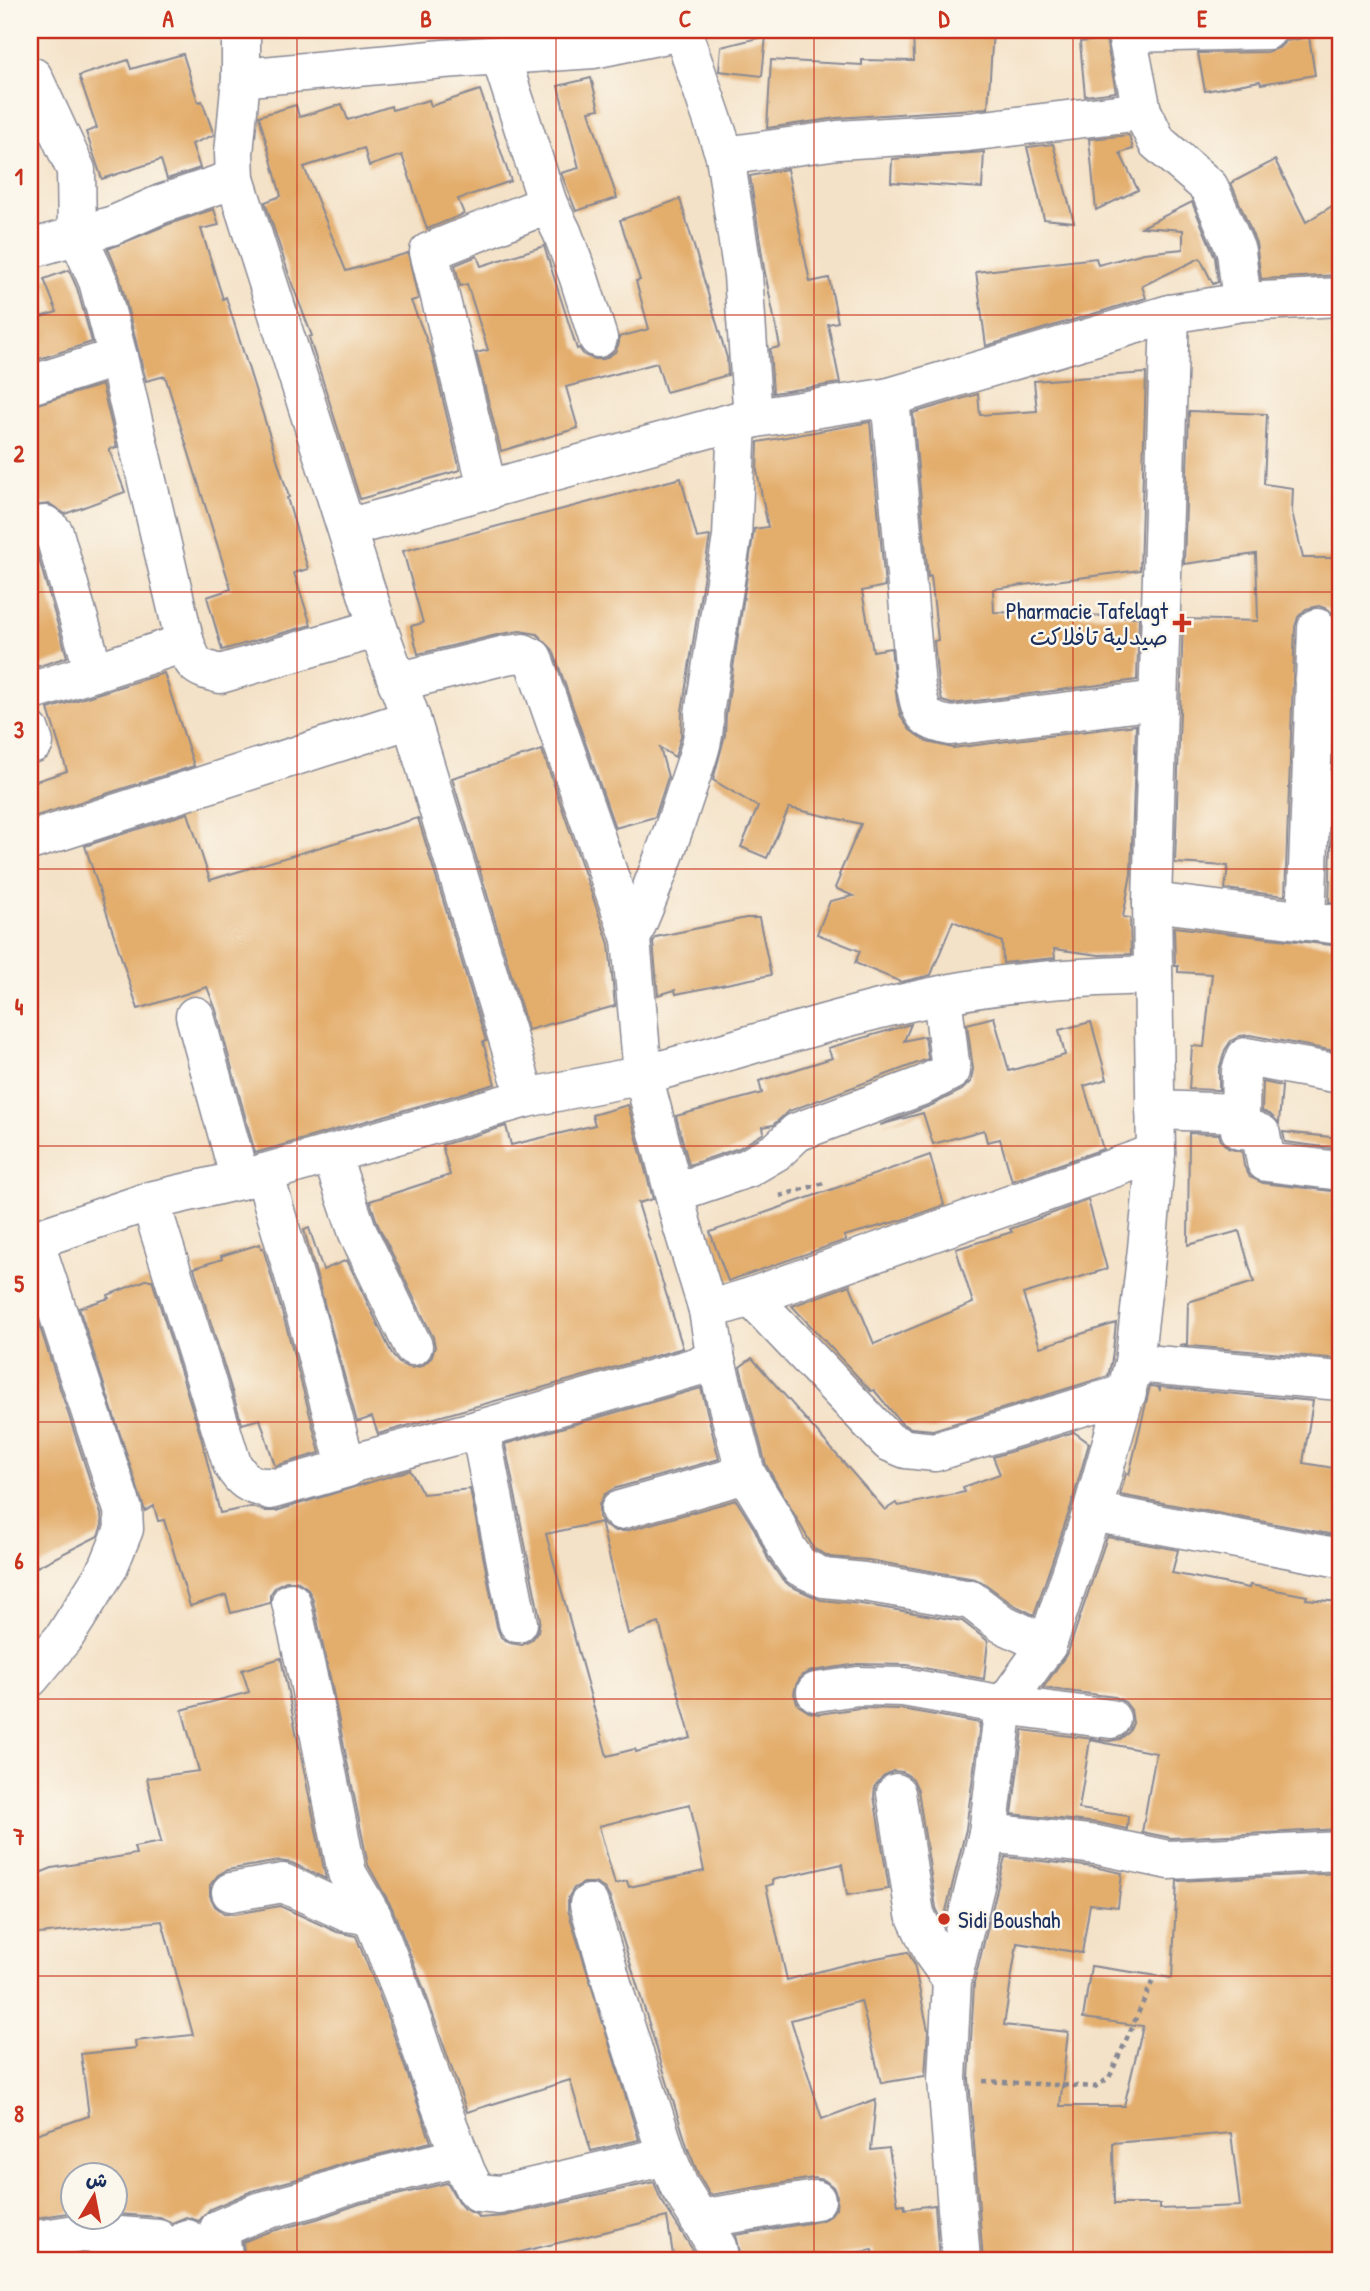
<svg xmlns="http://www.w3.org/2000/svg" width="1370" height="2291" viewBox="0 0 1370 2291" font-family="'Patrick Hand','Playpen Sans Arabic',sans-serif">
  <rect width="100%" height="100%" fill="#fbf7ec"/>
  <filter id="ink" filterUnits="userSpaceOnUse"><feTurbulence type="fractalNoise" baseFrequency=".0143" numOctaves="2"/><feDisplacementMap in="SourceGraphic" scale="14" xChannelSelector="R" yChannelSelector="G"/><feConvolveMatrix kernelMatrix="1 2 1 2 8 2 1 2 1" color-interpolation-filters="sRGB"/></filter>
  <filter id="wash" filterUnits="userSpaceOnUse"><feTurbulence type="fractalNoise" baseFrequency=".00686" numOctaves="4" result="noise"/><feDisplacementMap in="SourceGraphic" scale="28" xChannelSelector="R" yChannelSelector="G"/><feGaussianBlur stdDeviation="1.57" result="paint"/><feColorMatrix in="noise" values="0 0 0 0 0 0 0 0 0 0 0 0 0 0 0 0 0 1.4 0 .05"/><feComposite in="paint" operator="in"/></filter>
  <g filter="url(#wash)">
    <rect width="100%" height="100%" fill="#f4e2c8"/>
    <g id="blocks">
      <g fill="#e3ad6c" fill-rule="evenodd">
        <polygon points="913,30 993,30 988,108 837,118 767,128 771,60 862,65 862,60 914,61"/>
        <polygon points="766,36 762,76 719,71 721,47"/>
        <polygon points="1309,37 1315,75 1261,84 1260,81 1205,91 1198,53 1267,52 1279,48 1286,41"/>
        <polygon points="1106,39 1116,92 1085,96 1080,42"/>
        <polygon points="183,54 198,102 202,101 214,135 192,144 200,168 167,179 161,160 102,179 86,132 97,128 79,76 128,60 131,69"/>
        <polygon points="591,78 599,109 589,111 617,198 576,211 561,173 579,168 558,86"/>
        <polygon points="480,90 511,181 458,199 464,214 427,229 402,155 369,166 364,148 304,167 346,271 408,253 418,299 411,301 431,351 460,470 360,499 309,337 312,336 292,284 265,202 281,196 259,116 296,105 299,117 342,104 348,120 391,106 392,110 429,100 431,106"/>
        <polygon points="1129,135 1133,149 1120,153 1138,190 1096,210 1089,139"/>
        <polygon points="1053,144 1074,222 1044,219 1027,147"/>
        <polygon points="984,152 982,188 891,182 892,159"/>
        <polygon points="1275,160 1306,222 1340,201 1340,275 1261,279 1256,243 1231,183"/>
        <polygon points="787,169 810,282 829,278 838,322 828,324 840,383 773,393 770,349 780,347 764,268 750,176"/>
        <polygon points="680,199 727,358 728,375 666,392 657,363 566,387 578,428 501,451 476,353 488,350 467,284 460,286 455,265 477,256 481,266 544,246 577,349 579,348 584,355 593,359 604,359 615,352 619,343 619,337 649,329 636,281 640,280 620,220"/>
        <polygon points="1192,202 1215,257 1218,282 1213,284 1200,258 1142,286 1146,298 986,346 976,272 1096,258 1098,265 1144,253 1183,249 1183,230 1142,227"/>
        <polygon points="214,209 219,225 201,229 223,299 226,297 289,497 287,498 308,569 294,573 311,625 222,650 207,597 231,589 165,376 146,381 119,275 108,249 169,224"/>
        <polygon points="69,270 77,288 92,342 30,362 30,320 57,312 44,279"/>
        <polygon points="1146,373 1140,570 993,589 994,612 1139,617 1137,680 952,704 942,701 938,684 934,641 938,640 931,576 928,577 913,413 978,394 980,415 1037,411 1034,381"/>
        <polygon points="102,385 117,447 109,449 125,492 65,514 50,504 30,506 30,406"/>
        <polygon points="1189,411 1267,414 1264,484 1293,488 1292,512 1303,558 1340,558 1340,903 1329,902 1339,629 1336,617 1328,609 1319,606 1306,609 1298,617 1295,627 1285,896 1225,889 1228,866 1175,863 1183,619 1258,621 1256,554 1184,564"/>
        <polygon points="870,422 885,586 862,591 873,651 891,648 897,701 901,717 910,730 927,742 953,748 1136,725 1131,874 1123,917 1130,918 1131,954 1099,955 1054,949 1055,958 1003,963 1002,942 953,921 931,975 901,982 855,963 860,951 817,934 830,901 853,896 835,888 840,876 839,875 861,824 789,808 767,858 741,847 758,807 713,780 725,735 726,715 754,529 768,527 757,471 758,442"/>
        <polygon points="681,478 697,538 710,536 682,711 681,736 675,757 660,748 668,777 655,817 615,828 553,650 537,634 520,631 501,634 418,654 411,626 423,623 403,551"/>
        <polygon points="30,549 36,549 67,657 30,669"/>
        <polygon points="164,673 194,766 30,818 30,783 67,771 48,709"/>
        <polygon points="542,750 609,944 615,1006 528,1030 452,778"/>
        <polygon points="188,813 210,880 418,818 486,1041 483,1042 495,1084 255,1153 216,1010 207,987 138,1009 85,846"/>
        <polygon points="746,918 759,918 771,975 676,994 675,990 658,995 653,942 656,937"/>
        <polygon points="1174,927 1340,946 1340,1052 1250,1035 1240,1036 1231,1041 1225,1050 1219,1070 1219,1090 1189,1089 1192,1046 1204,1047 1212,974 1178,972 1178,966 1175,966"/>
        <polygon points="994,1017 1009,1071 1065,1055 1059,1030 1091,1022 1107,1079 1084,1086 1103,1149 1012,1181 1000,1139 987,1142 984,1130 933,1144 923,1113 880,1125 932,1105 962,1090 971,1081 973,1069 967,1024"/>
        <polygon points="911,1024 904,1041 925,1036 928,1059 789,1111 773,1125 763,1127 764,1133 739,1148 689,1165 676,1116 762,1093 759,1081 832,1058 828,1048"/>
        <polygon points="1263,1082 1282,1086 1279,1123 1270,1114 1262,1111"/>
        <polygon points="628,1105 653,1199 638,1203 683,1348 378,1434 372,1417 357,1422 304,1230 309,1228 323,1270 347,1260 393,1356 400,1364 411,1368 422,1366 431,1358 435,1347 433,1337 378,1225 370,1201 450,1175 442,1145 506,1126 511,1145 595,1125 592,1115"/>
        <polygon points="1283,1132 1340,1138 1340,1149 1285,1142"/>
        <polygon points="1189,1133 1219,1134 1221,1141 1228,1148 1242,1152 1244,1166 1250,1177 1263,1183 1340,1192 1340,1359 1179,1345 1187,1344 1188,1302 1254,1282 1239,1231 1188,1245"/>
        <polygon points="930,1155 944,1205 902,1220 844,1236 846,1240 728,1281 710,1232"/>
        <polygon points="1088,1200 1107,1269 1023,1294 1040,1347 1116,1323 1112,1359 1108,1376 933,1430 911,1428 902,1424 874,1390 871,1391 792,1306 850,1285 874,1344 973,1303 956,1249 1012,1232 1010,1229"/>
        <polygon points="260,1244 261,1249 263,1248 287,1329 320,1453 275,1466 260,1419 242,1424 194,1268 222,1259 221,1256"/>
        <path d="M146 1280H152L201 1437 220 1513 251 1507 266 1511H276L410 1470 423 1494 470 1489 497 1627 501 1637 510 1643 522 1645 532 1640 538 1631 540 1619 505 1444 701 1388 719 1459 613 1489 604 1495 599 1505V1517L605 1526 615 1531H626L736 1500 755 1530 768 1559 781 1578 790 1586 821 1600 861 1604 962 1621 988 1641 984 1679 907 1665 858 1664 812 1671 802 1675 796 1685 794 1694 798 1705 809 1712 819 1714 859 1708 901 1709 980 1723 966 1829 943 1923 936 1908 918 1790 913 1779 903 1772 893 1771 883 1776 875 1786 874 1796 889 1889 847 1895 842 1864 772 1880 773 1884 766 1886 787 1980 851 1963 908 1952 914 1964 928 2030 925 2076 881 2083 861 2001 791 2020 822 2119 876 2099 871 2150 889 2148 898 2205 904 2204 905 2209 935 2205 939 2261H875L873 2250 795 2261H741L735 2235 820 2221 829 2217 836 2208 837 2196 833 2187 824 2180 813 2178 710 2195 699 2176 688 2149 610 1898 605 1889 595 1883H584L574 1888 568 1898V1910L639 2140 591 2151 570 2080 467 2112 425 1992 392 1908 368 1865 331 1682 312 1597 307 1588 297 1581H286L276 1586 270 1595V1603L231 1613 226 1595 190 1606 164 1520 158 1521 154 1506 145 1511 79 1308 109 1298 108 1295ZM601 1522 628 1634 659 1623 691 1738 636 1752 635 1749 607 1756 546 1534ZM690 1804 704 1871 629 1887 627 1881 615 1884 599 1826Z"/>
        <polygon points="38,1321 101,1514 102,1525 98,1536 37,1567 30,1551 30,1323"/>
        <polygon points="752,1358 885,1510 896,1503 899,1506 965,1492 963,1487 1000,1474 993,1457 1074,1432 1089,1443 1071,1506 1034,1615 1012,1604 984,1583 975,1579 868,1560 830,1557 814,1549 766,1465 740,1367"/>
        <polygon points="1150,1386 1158,1387 1160,1391 1160,1387 1313,1401 1303,1463 1340,1469 1340,1536 1120,1495 1126,1473 1129,1475"/>
        <polygon points="1107,1537 1178,1550 1172,1573 1249,1588 1250,1585 1307,1596 1306,1599 1340,1602 1336,1666 1340,1667 1340,1693 1335,1732 1340,1731 1340,1829 1171,1838 1142,1832 1156,1753 1090,1740 1079,1809 1128,1816 1127,1829 1099,1823 1012,1814 1023,1730 1109,1741 1120,1739 1129,1732 1133,1723 1131,1710 1125,1702 1115,1697 1043,1688 1068,1652"/>
        <polygon points="281,1658 326,1879 292,1863 279,1861 227,1870 218,1875 210,1885 210,1896 215,1906 224,1913 235,1914 280,1906 337,1932 356,1936 384,2007 431,2142 348,2162 305,2177 252,2191 210,2209 199,2221 186,2217 172,2223 160,2217 116,2214 116,2175 74,2175 74,2212 30,2219 30,2136 89,2116 81,2054 136,2048 135,2041 193,2035 162,1921 30,1935 30,1877 52,1868 136,1854 134,1847 161,1842 147,1778 199,1771 182,1710 249,1692 242,1670"/>
        <path d="M1005 1857 1094 1867 1122 1873 1118 1907 1090 1904 1082 1953 1017 1943 1004 2025 1068 2032 1060 2106H1124L1143 2026 1083 2018 1091 1966 1172 1978 1177 1881 1340 1873V2261H983L969 2079 974 1983ZM1231 2133 1240 2206 1160 2209V2204H1114L1113 2143Z"/>
        <polygon points="654,2182 660,2198 696,2255 698,2261 674,2261 667,2217 482,2261 245,2261 243,2242 265,2233 317,2219 359,2204 447,2183 459,2203 464,2209 478,2215 479,2218 504,2216"/>
        <polygon points="85,2255 156,2261 167,2259 167,2261 87,2261"/>
      </g>
    </g>
  </g>
  <g filter="url(#ink)">
    <use href="#blocks" fill-opacity="0" stroke="#888893" stroke-width="2"/>
    <g fill="none" stroke-linecap="round" stroke-linejoin="round">
      <g stroke="#888893" stroke-width="41">
        <g id="minor">
          <polyline points="241,30 241,78 234,153 235,179 378,628 411,719 526,1098"/>
          <polyline points="682,30 725,156 743,275 753,419"/>
          <polyline points="1126,30 1142,111 1157,142 1209,187 1236,251 1242,302"/>
          <polyline points="1127,33 1267,30"/>
          <polyline points="500,55 548,204 562,232 578,275 598,338"/>
          <path d="M30 76 33 77 76 170 77 234 98 281 118 357 185 643C194 667 195 667 220 674L378 628"/>
          <polyline points="241,78 443,59 594,49 682,31"/>
          <polyline points="725,156 838,140 968,132 1142,111"/>
          <polyline points="30,249 114,225 161,204 235,179"/>
          <polyline points="30,385 118,357"/>
          <path d="M890 397 916 687C921 713 923 721 951 726L1157 700"/>
          <polyline points="488,491 429,252 548,204"/>
          <polyline points="30,528 45,525 54,533 94,672 185,643"/>
          <polyline points="347,528 737,421 890,397 1170,314 1242,302 1340,297"/>
          <path d="M397 682 506 655 523 653 533 658 631 939 643 1075C746 1048 847 1013 952 993 1019 980 1086 977 1153 975"/>
          <polyline points="30,692 94,672"/>
          <polyline points="30,731 34,743"/>
          <polyline points="30,841 411,719"/>
          <polyline points="1152,902 1340,925"/>
          <polyline points="1306,921 1317,628"/>
          <path d="M631 939C653 888 672 836 689 783 696 761 706 738 704 714L732 537 737 421"/>
          <polyline points="195,1016 240,1180"/>
          <polyline points="1155,1110 1240,1113 1241,1071 1246,1057 1340,1074"/>
          <polyline points="1240,1113 1240,1130 1254,1131 1261,1134 1266,1162 1340,1171"/>
          <polyline points="331,1154 358,1233 413,1346"/>
          <polyline points="264,1173 308,1323 346,1465"/>
          <polyline points="674,1193 748,1168 777,1151 797,1132 924,1085 951,1071 942,995"/>
          <path d="M150 1201 232 1464C241 1479 250 1488 269 1487L270 1490 347 1468 346 1465 480 1429 716 1361"/>
          <polyline points="751,1297 889,1442 906,1449 935,1452 1127,1393"/>
          <polyline points="708,1310 751,1297 1156,1153"/>
          <polyline points="1134,1363 1340,1381"/>
          <polyline points="480,1429 518,1623"/>
          <polyline points="620,1510 746,1474"/>
          <polyline points="1092,1512 1340,1558"/>
          <polyline points="291,1602 310,1686 347,1873 372,1916 405,2000 439,2101 466,2172 474,2188 479,2193 499,2195 667,2156"/>
          <polyline points="30,1678 65,1636 108,1568 124,1529 123,1510 34,1240 150,1201 240,1180 526,1098 643,1075 682,1225 708,1310 716,1361 746,1474 774,1520 786,1547 799,1566 824,1578 864,1582 971,1600 1001,1623 1047,1645"/>
          <polyline points="816,1692 858,1686 903,1687 1004,1705 1111,1719"/>
          <polyline points="896,1793 915,1914 934,1955 952,1980"/>
          <polyline points="988,1833 1097,1845 1169,1860 1340,1851"/>
          <polyline points="231,1892 283,1883 346,1912 372,1916"/>
          <polyline points="589,1904 616,1997 667,2156 679,2186 717,2247 720,2261"/>
          <polyline points="699,2219 816,2200"/>
          <polyline points="187,2239 189,2261"/>
          <polyline points="30,2241 82,2233 158,2239"/>
          <polyline points="224,2261 219,2229 258,2212 311,2198 353,2183 460,2157"/>
          <polyline points="961,2261 947,2079 952,1980 988,1833 1004,1705 1047,1645 1092,1512 1134,1363 1147,1249 1156,1153 1152,902 1170,314"/>
        </g>
      </g>
      <g stroke="#888893" stroke-width="4.5" stroke-dasharray="5 5" stroke-linecap="butt">
        <polyline points="780,1196 824,1183"/>
        <polyline points="983,2081 1095,2087 1109,2078 1154,1978"/>
      </g>
      <use href="#minor" stroke="#fff" stroke-width="38"/>
    </g>
  </g>
  <path fill="none" stroke="#c8321e" stroke-width="2" stroke-opacity="0.55" d="M297 30V2261M556 30V2261M814 30V2261M1073 30V2261M30 315H1340M30 592H1340M30 869H1340M30 1146H1340M30 1422H1340M30 1699H1340M30 1976H1340"/>
  <g fill="#c8321e" stroke="#fbf7ec" stroke-width="2.5">
    <path d="M1178.5 612.5h7v7h7v7h-7v7h-7v-7h-7v-7h7z"/>
    <circle cx="944" cy="1919" r="7"/>
  </g>
  <g text-anchor="middle" dominant-baseline="central" stroke-width="5" stroke-linejoin="round" paint-order="stroke">
    <g font-size="23" fill="#1b2f5e" stroke="#fbf7ec" text-anchor="end">
      <text x="1168" y="610">Pharmacie Tafelagt<tspan x="1168" dy="26">صيدلية تافلاكت</tspan></text>
      <text x="958" y="1919" text-anchor="start">Sidi Boushah</text>
    </g>
  </g>
  <rect width="1370" height="2291" fill="none" stroke="#fbf7ec" stroke-width="77"/>
  <g transform="translate(94 2196) rotate(10)"><circle r="33" fill="#fbf7ec" stroke="#a1a7b3" stroke-width="2"/>
  <path d="M0-5L12 26L0 18L-12 26Z" fill="#c8321e"/>
  <text y="-10" font-size="19" font-weight="bold" text-anchor="middle" fill="#1b2f5e">ش</text>
  </g>
  <rect x="38" y="38" width="1294" height="2214" fill="none" stroke="#c8321e" stroke-width="2.5"/>
  <g font-size="23" text-anchor="middle" font-weight="bold" fill="#c8321e">
    <text x="168" y="27">A</text>
    <text x="426" y="27">B</text>
    <text x="685" y="27">C</text>
    <text x="944" y="27">D</text>
    <text x="1202" y="27">E</text>
    <text x="19" y="185">1</text>
    <text x="19" y="462">2</text>
    <text x="19" y="738">3</text>
    <text x="19" y="1015">4</text>
    <text x="19" y="1292">5</text>
    <text x="19" y="1569">6</text>
    <text x="19" y="1845">7</text>
    <text x="19" y="2122">8</text>
  </g>
</svg>
